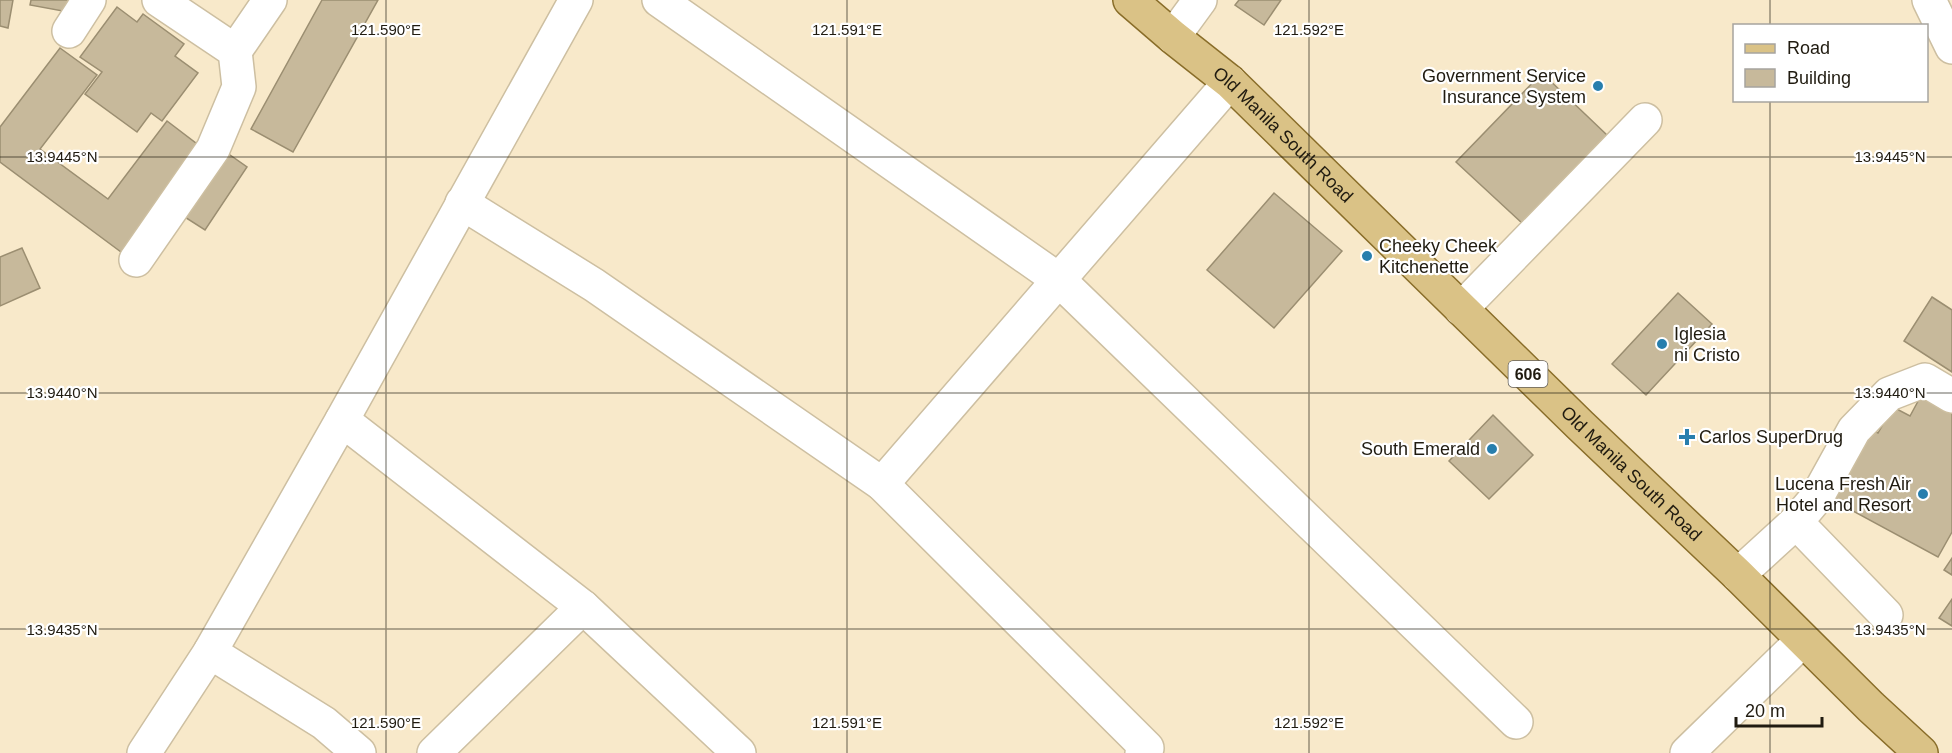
<svg xmlns="http://www.w3.org/2000/svg" width="1952" height="753" viewBox="0 0 1952 753" font-family="Helvetica,sans-serif">
  <rect width="100%" height="100%" fill="#f8e9ca"/>
  <g fill="#c7b99b" stroke="#9b8e71" stroke-width="1.5">
    <polygon points="0,0 13,0 8,28 0,26"/>
    <polygon points="31,0 75,0 68,12 30,5"/>
    <polygon points="322,0 378,0 293,152 251,129"/>
    <polygon points="1239,0 1281,0 1264,25 1235,5"/>
    <polygon points="117,7 137,22 143,14 184,44 175,56 198,73 162,121 151,113 137,132 85,94 102,72 80,57"/>
    <polygon points="60,48 97,75 40,149 108,199 167,121 201,147 121,252 0,162 0,127"/>
    <polygon points="1542,73 1608,136 1523,224 1456,162"/>
    <polygon points="223,150 247,167 205,230 180,214"/>
    <polygon points="1274,193 1342,251 1274,328 1207,270"/>
    <polygon points="22,248 40,288 0,306 0,257"/>
    <polygon points="1678,293 1712,324 1646,395 1612,364"/>
    <polygon points="1932,297 1952,310 1952,372 1904,341"/>
    <polygon points="1922,394 1952,410 1952,532 1938,557 1829,498 1867,427 1878,433 1893,407 1910,416"/>
    <polygon points="1493,415 1533,455 1489,499 1449,461"/>
    <polygon points="1952,558 1952,575 1944,570"/>
    <polygon points="1952,599 1952,626 1939,618"/>
  </g>
  <g fill="none" stroke-linecap="round" stroke-linejoin="round">
    <g stroke="#cdbfa1" stroke-width="36">
      <g id="minor">
        <polyline points="659,0 1059,280 1516,722"/>
        <polyline points="1929,0 1952,47"/>
        <polyline points="69,31 89,0"/>
        <polyline points="1173,37 1200,0"/>
        <polyline points="235,51 270,0"/>
        <polyline points="462,203 594,285 882,484 1147,748 1142,753"/>
        <polyline points="136,260 213,149 239,87 235,51 159,0"/>
        <polyline points="1461,309 1645,120"/>
        <polyline points="342,420 583,607 739,753"/>
        <polyline points="882,484 1230,82"/>
        <polyline points="1796,522 1886,615"/>
        <polyline points="1738,575 1796,522 1817,497 1854,430 1889,394 1925,380 1952,396"/>
        <polyline points="210,652 324,723 359,753"/>
        <polyline points="144,753 210,652 342,420 576,0"/>
        <polyline points="434,753 583,607"/>
        <polyline points="1687,753 1803,640"/>
      </g>
    </g>
    <g stroke="#896d29" stroke-width="36">
      <g id="major">
        <path id="s1" d="M1130 0 1173 37 1230 82 1580 425 1738 575 1871 707 1921 753"/>
      </g>
    </g>
    <use href="#minor" stroke="#fff" stroke-width="33"/>
    <use href="#major" stroke="#dac286" stroke-width="33"/>
  </g>
  <path fill="none" stroke="#201b10" stroke-width="1.5" stroke-opacity="0.45" d="M386 0V753M847 0V753M1309 0V753M1770 0V26M1770 100V753M0 157H1952M0 393H1952M0 629H1952"/>
  <g fill="#277ead" stroke="#fff" stroke-width="2">
    <circle cx="1598" cy="86" r="6"/>
    <circle cx="1367" cy="256" r="6"/>
    <circle cx="1662" cy="344" r="6"/>
    <path d="M1684 428h6v6h6v6h-6v6h-6v-6h-6v-6h6z"/>
    <circle cx="1492" cy="449" r="6"/>
    <circle cx="1923" cy="494" r="6"/>
  </g>
  <g text-anchor="middle" dominant-baseline="central" stroke-width="4.5" stroke-linejoin="round" paint-order="stroke">
    <rect fill="#fff" stroke="#635f58" stroke-width="1.5" x="1508.5" y="361" width="39" height="26" rx="4.5"/>
    <g font-size="16" font-weight="bold" fill="#201b10">
      <text x="1528" y="374">606</text>
    </g>
    <g font-size="18" fill="#201b10" stroke="#fff" text-anchor="end">
      <text x="1586" y="76">Government Service<tspan x="1586" dy="21">Insurance System</tspan></text>
      <text x="1379" y="246" text-anchor="start">Cheeky Cheek<tspan x="1379" dy="21">Kitchenette</tspan></text>
      <text x="1674" y="334" text-anchor="start">Iglesia<tspan x="1674" dy="21">ni Cristo</tspan></text>
      <text x="1699" y="437" text-anchor="start">Carlos SuperDrug</text>
      <text x="1480" y="449">South Emerald</text>
      <text x="1911" y="484">Lucena Fresh Air<tspan x="1911" dy="21">Hotel and Resort</tspan></text>
    </g>
    <g font-size="18" fill="#201b10" stroke="#fff">
      <text stroke="none"><textPath href="#s1" startOffset="204">Old Manila South Road</textPath></text>
      <text stroke="none"><textPath href="#s1" startOffset="690">Old Manila South Road</textPath></text>
    </g>
  </g>
  <g font-size="15" text-anchor="middle" fill="#201b10" stroke="#fff" stroke-width="4.5" stroke-linejoin="round" paint-order="stroke">
    <text x="386" y="35">121.590°E</text>
    <text x="847" y="35">121.591°E</text>
    <text x="1309" y="35">121.592°E</text>
    <text x="62" y="162">13.9445°N</text>
    <text x="1890" y="162">13.9445°N</text>
    <text x="62" y="398">13.9440°N</text>
    <text x="1890" y="398">13.9440°N</text>
    <text x="62" y="635">13.9435°N</text>
    <text x="1890" y="635">13.9435°N</text>
    <text x="386" y="728">121.590°E</text>
    <text x="847" y="728">121.591°E</text>
    <text x="1309" y="728">121.592°E</text>
  </g>
  <rect x="1733" y="24" width="195" height="78" fill="#ffffff" stroke="#a6a49f" stroke-width="1.5"/>
  <rect x="1745" y="44" width="30" height="9" fill="#dac286" stroke="#a6a49f" stroke-width="1.5"/>
  <text x="1787" y="54" font-size="18" fill="#201b10">Road</text>
  <rect x="1745" y="69" width="30" height="18" fill="#c7b99b" stroke="#a6a49f" stroke-width="1.5"/>
  <text x="1787" y="84" font-size="18" fill="#201b10">Building</text>
  <path d="M1736 717v9h86v-9" fill="none" stroke="#201b10" stroke-width="3"/>
  <text x="1745" y="717" font-size="18" fill="#201b10" stroke="#ffffff" stroke-width="4.5" paint-order="stroke">20 m</text>
</svg>
